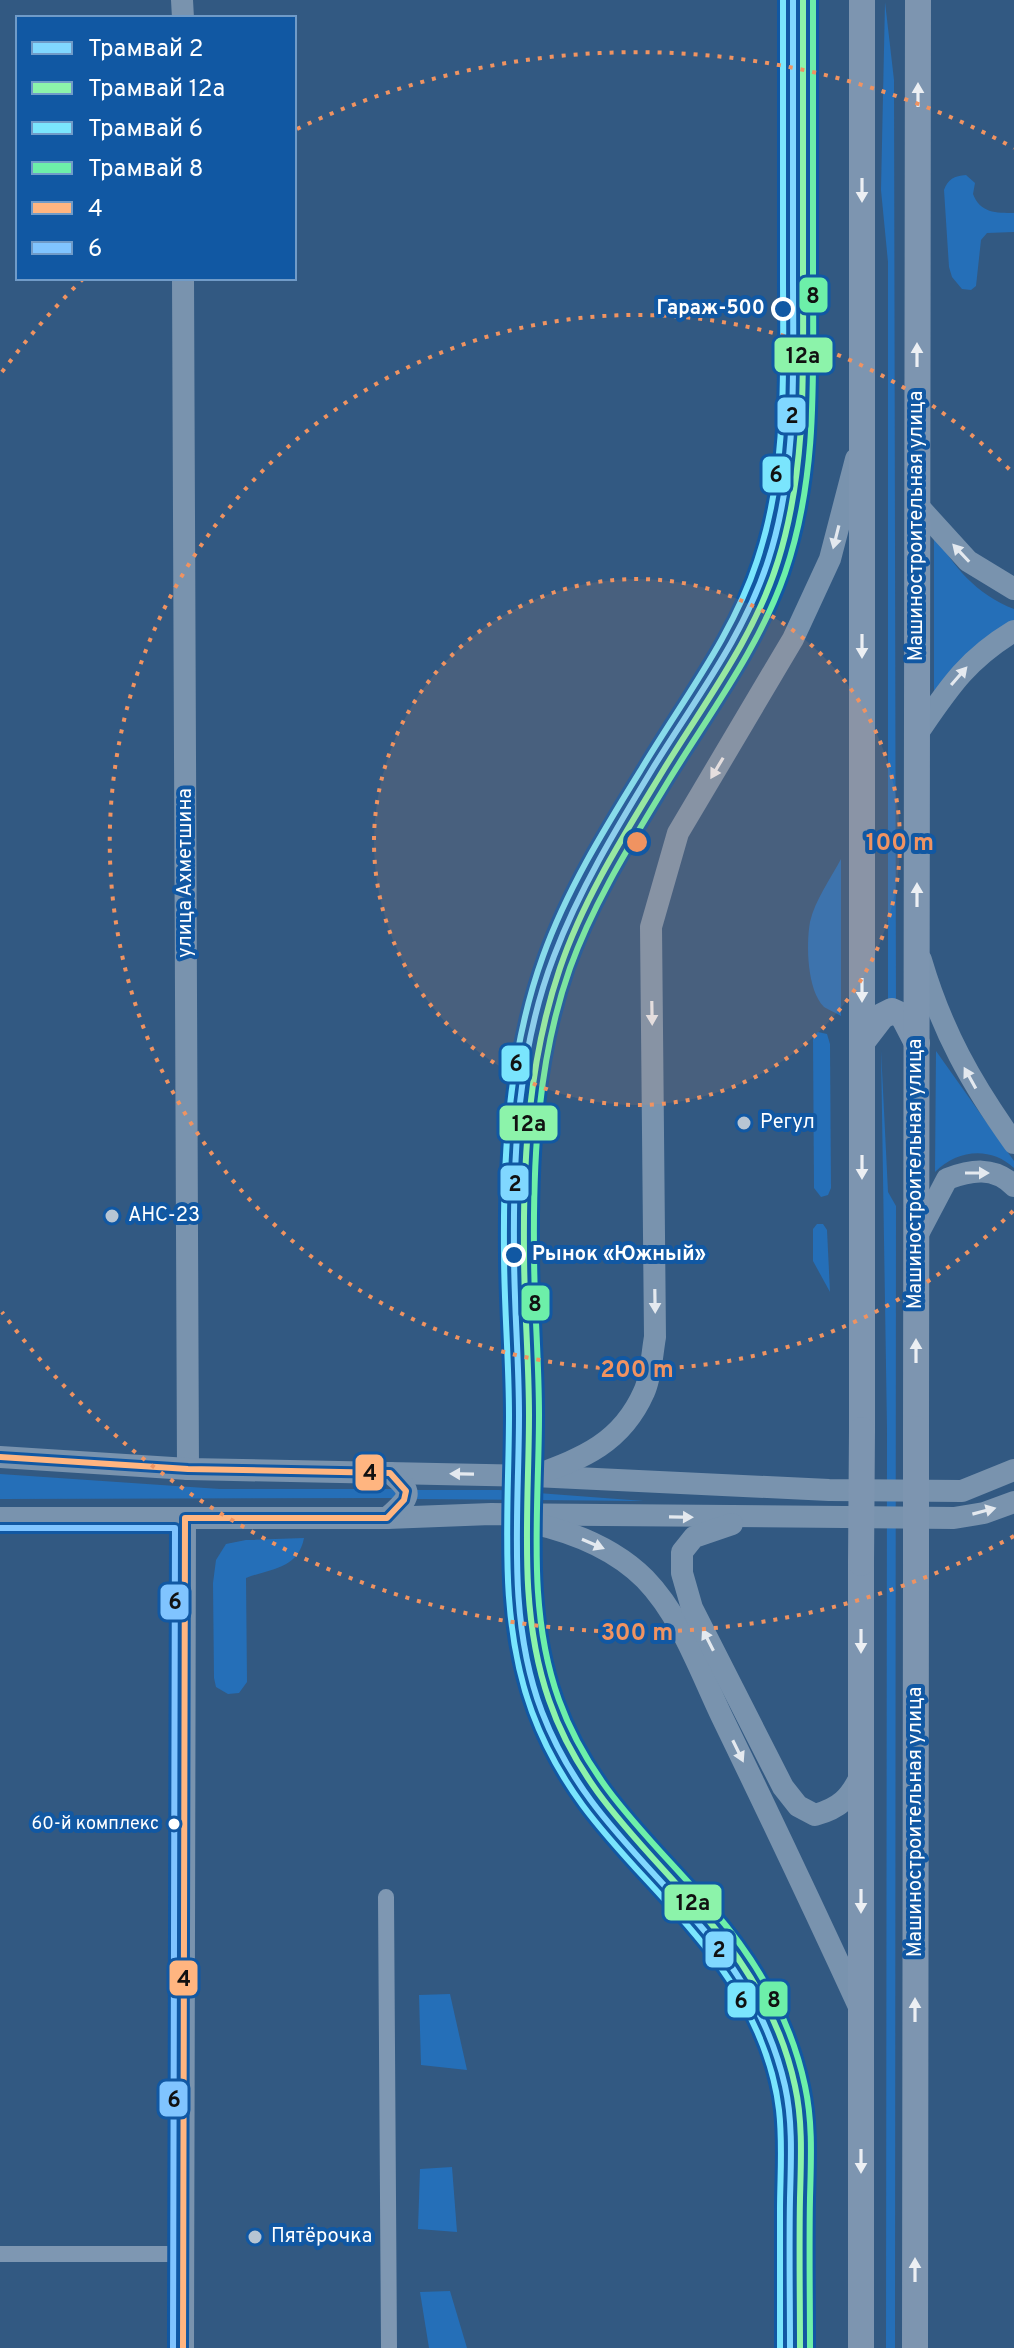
<svg xmlns="http://www.w3.org/2000/svg" width="1014" height="2348" viewBox="0 0 1014 2348" font-family="Overpass,sans-serif">
  <rect width="100%" height="100%" fill="#325982"/>
  <g fill="#256fb8">
    <polygon points="885,2 894,80 896,1006 888,1006 888,262 881,190"/>
    <path d="M966 175 975 183 973 194C980 213 996 213 1014 213V232L987 233 981 240 976 286 971 290 962 289 952 277 949 267 944 190C948 179 954 176 966 175Z"/>
    <path d="M934 532C952 566 977 595 1014 609V625L934 695Z"/>
    <path d="M841 859V1016C836 1013 829 1010 824 1007 807 990 806 944 810 922 815 900 831 878 841 859Z"/>
    <polygon points="818,1032 827,1034 830,1044 831,1188 828,1195 821,1197 814,1188 813,1038"/>
    <polygon points="881,1050 888,1192 896,1206 895,2348 886,2348 887,1429"/>
    <path d="M936 1051 1014 1161V1168C990 1146 957 1150 935 1172Z"/>
    <polygon points="817,1224 823,1224 827,1230 830,1292 813,1261 813,1229"/>
    <polygon points="0,1474 220,1489 396,1489 396,1498 0,1499"/>
    <polygon points="416,1490 499,1490 644,1501 416,1499"/>
    <path d="M304 1538C298 1569 272 1568 246 1578L247 1682 239 1693 228 1694 216 1687 214 1678 213 1583 216 1560 226 1544 246 1540Z"/>
    <polygon points="450,1994 467,2070 421,2065 419,1995"/>
    <polygon points="452,2167 457,2232 418,2229 420,2169"/>
    <polygon points="450,2291 467,2348 429,2348 420,2292"/>
  </g>
  <g fill="none" stroke-linecap="round" stroke-linejoin="round">
    <g stroke="#7e97b2" stroke-width="16">
      <polyline points="386,1897 389,2348"/>
      <polyline points="0,2254 183,2254"/>
    </g>
    <g stroke="#7993ae" stroke-width="22">
      <polyline points="182,0 183,18"/>
      <polyline points="183,278 188,1469"/>
      <polyline points="918,506 968,561 1014,589"/>
      <path d="M917 734C948 689 966 660 1014 631"/>
      <path d="M921 960C942 1031 971 1083 1014 1143"/>
      <path d="M917 1236 947 1179C971 1170 994 1166 1014 1186"/>
      <polyline points="0,1457 188,1469 534,1476 829,1490 962,1491 1014,1470"/>
      <path d="M534 1476C582 1458 621 1444 644 1392 651 1377 652 1354 655 1337L651 927 678 833 793 639 830 559 856 459"/>
      <polyline points="0,1518 387,1518 491,1514 954,1518 984,1513 1014,1502"/>
      <path d="M387 1518C409 1498 416 1493 390 1473"/>
      <path d="M532 1523C572 1532 615 1549 645 1579 681 1616 700 1671 722 1717 769 1814 815 1911 860 2009"/>
      <path d="M732 1524 694 1537 682 1552V1573L692 1608 783 1787 798 1806 815 1815C840 1808 850 1798 861 1775"/>
      <polyline points="183,2348 185,1518"/>
    </g>
    <g stroke="#7d95b0" stroke-width="26">
      <polyline points="862,1042 882,1016 892,1011 903,1016 917,1043"/>
      <polyline points="916,1429 918,0"/>
      <polyline points="862,1430 862,0"/>
      <polyline points="861,2348 861,1563"/>
      <polyline points="915,2348 916,1564"/>
    </g>
    <g stroke="#7d95b0" stroke-width="26">
      <polyline points="861,1563 862,1430"/>
      <polyline points="916,1564 916,1429"/>
    </g>
    <g stroke="#1158a3" stroke-width="12">
      <polyline id="bus-1" points="0,1457 188,1469 390,1473 406,1491 404,1500 387,1518 185,1518 183,2348"/>
    </g>
    <g stroke="#1158a3" stroke-width="12">
      <polyline id="bus-2" points="0,1528 175,1528 173,2348"/>
    </g>
    <use href="#bus-1" stroke="#ffb580" stroke-width="6"/>
    <use href="#bus-2" stroke="#80c4ff" stroke-width="6"/>
    <g stroke="#1158a3" stroke-width="12">
      <path id="tram-1" d="M790 2348C790 2298 789 2248 790 2198 791 2160 793 2122 785 2086 771 2024 738 1969 697 1922 636 1851 577 1803 542 1712 506 1618 519 1514 519 1415 519 1360 514 1306 514 1252 513 1153 518 1049 554 956 579 890 616 829 653 768 694 701 744 636 768 561 798 469 793 371 793 275 793 184 793 92 793 0"/>
    </g>
    <g stroke="#1158a3" stroke-width="12">
      <path id="tram-2" d="M800 2348C800 2298 799 2248 800 2198 801 2160 803 2122 795 2086 782 2024 750 1969 709 1921 648 1848 581 1794 549 1700 517 1608 529 1510 529 1415 529 1360 524 1306 524 1252 523 1157 529 1059 560 968 584 897 626 832 664 769 705 702 755 636 778 561 807 468 803 371 803 275 803 184 803 92 803 0"/>
    </g>
    <g stroke="#1158a3" stroke-width="12">
      <path id="tram-3" d="M780 2348C780 2302 780 2256 780 2210 780 2177 783 2144 779 2110 773 2057 748 2005 717 1962 650 1872 573 1823 532 1712 497 1617 509 1514 509 1415 509 1360 504 1306 504 1252 503 1153 509 1050 543 956 567 889 605 828 642 768 682 701 733 635 757 561 788 469 783 371 783 275 783 184 783 92 783 0"/>
    </g>
    <g stroke="#1158a3" stroke-width="12">
      <path id="tram-4" d="M810 2348C810 2298 809 2248 810 2198 811 2160 813 2123 805 2086 791 2019 757 1961 713 1910 654 1841 591 1789 559 1700 526 1609 539 1510 539 1415 539 1360 534 1306 534 1252 533 1157 538 1058 570 968 594 901 633 840 669 780 710 713 759 648 785 573 818 477 813 375 813 275 813 184 813 92 813 0"/>
    </g>
    <use href="#tram-1" stroke="#80d7ff" stroke-width="6"/>
    <use href="#tram-2" stroke="#8cf3aa" stroke-width="6"/>
    <use href="#tram-3" stroke="#7ae5fd" stroke-width="6"/>
    <use href="#tram-4" stroke="#6defa9" stroke-width="6"/>
  </g>
  <defs><path id="oneway-solid" d="M-6-.8H1V-3.2L6.5 0L1 3.2V.8H-6Z" transform="scale(2)"/></defs>
  <g fill="#eceff3">
    <use href="#oneway-solid" transform="translate(918 95) rotate(-90)"/>
    <use href="#oneway-solid" transform="translate(862 190) rotate(90)"/>
    <use href="#oneway-solid" transform="translate(917 355) rotate(-90)"/>
    <use href="#oneway-solid" transform="translate(862 646) rotate(90)"/>
    <use href="#oneway-solid" transform="translate(917 895) rotate(-90)"/>
    <use href="#oneway-solid" transform="translate(862 990) rotate(90)"/>
    <use href="#oneway-solid" transform="translate(862 1167) rotate(90)"/>
    <use href="#oneway-solid" transform="translate(916 1351) rotate(-90)"/>
    <use href="#oneway-solid" transform="translate(861 1641) rotate(90)"/>
    <use href="#oneway-solid" transform="translate(861 1901) rotate(90)"/>
    <use href="#oneway-solid" transform="translate(915 2010) rotate(-90)"/>
    <use href="#oneway-solid" transform="translate(861 2161) rotate(90)"/>
    <use href="#oneway-solid" transform="translate(915 2270) rotate(-90)"/>
  </g>
  <g fill="#e4e9ef">
    <use href="#oneway-solid" transform="translate(836 537) rotate(104)"/>
    <use href="#oneway-solid" transform="translate(961 553) rotate(-133)"/>
    <use href="#oneway-solid" transform="translate(959 676) rotate(-49)"/>
    <use href="#oneway-solid" transform="translate(717 768) rotate(121)"/>
    <use href="#oneway-solid" transform="translate(652 1013) rotate(89)"/>
    <use href="#oneway-solid" transform="translate(970 1078) rotate(-119)"/>
    <use href="#oneway-solid" transform="translate(977 1173)"/>
    <use href="#oneway-solid" transform="translate(655 1301) rotate(89)"/>
    <use href="#oneway-solid" transform="translate(462 1474) rotate(-179)"/>
    <use href="#oneway-solid" transform="translate(984 1511) rotate(-15)"/>
    <use href="#oneway-solid" transform="translate(681 1517) rotate(1)"/>
    <use href="#oneway-solid" transform="translate(593 1544) rotate(23)"/>
    <use href="#oneway-solid" transform="translate(708 1640) rotate(-117)"/>
    <use href="#oneway-solid" transform="translate(738 1751) rotate(64)"/>
  </g>
  <circle cx="637" cy="842" r="263" fill="#f09361" fill-opacity=".12"/>
  <g fill="none" stroke="#f09361" stroke-width="4" stroke-dasharray="4 8">
    <circle cx="637" cy="842" r="263"/>
    <path d="M1013 1211A527 527 0 1 1 1013 473"/>
    <path d="M1014 1536A790 790 0 0 1 2 1312M2 372A790 790 0 0 1 83 279M297 129A790 790 0 0 1 1014 148"/>
  </g>
  <g fill="#1158a3" stroke="#fff" stroke-width="4">
    <circle cx="783" cy="309" r="10"/>
    <circle cx="514" cy="1255" r="10"/>
  </g>
  <g fill="#b7c5d3" stroke="#1158a3" stroke-width="3">
    <circle cx="744" cy="1123" r="8"/>
    <circle cx="112" cy="1216" r="8"/>
    <circle cx="255" cy="2237" r="8"/>
  </g>
  <circle fill="#fff" stroke="#1158a3" stroke-width="3" cx="174" cy="1824" r="7"/>
  <g text-anchor="middle" dominant-baseline="central" stroke-width="8" stroke-linejoin="round" paint-order="stroke">
    <g font-size="18" fill="#fff" stroke="#1158a3" text-anchor="end">
      <text x="159" y="1824">60-й комплекс</text>
    </g>
    <g font-size="20" font-weight="bold" fill="#fff" stroke="#1158a3" text-anchor="end">
      <text x="765" y="309">Гараж-500</text>
      <text x="532" y="1255" text-anchor="start">Рынок «Южный»</text>
    </g>
    <g font-size="20" fill="#fff" stroke="#1158a3">
      <text transform="translate(917 526) rotate(-90)">Машиностроительная улица</text>
      <text transform="translate(186 873) rotate(-90)">улица Ахметшина</text>
      <text transform="translate(916 1174) rotate(-90)">Машиностроительная улица</text>
      <text transform="translate(916 1822) rotate(-90)">Машиностроительная улица</text>
    </g>
    <g font-size="20" fill="#fff" stroke="#1158a3" text-anchor="start">
      <text x="760" y="1123">Регул</text>
      <text x="128" y="1216">АНС-23</text>
      <text x="271" y="2237">Пятёрочка</text>
    </g>
  </g>
  <circle cx="637" cy="842" r="12" fill="#f09361" stroke="#1158a3" stroke-width="4"/>
  <g font-size="24" text-anchor="middle" font-weight="bold" fill="#f09361" stroke="#1158a3" stroke-width="8" stroke-linejoin="round" paint-order="stroke">
    <text x="900" y="850">100 m</text>
    <text x="637" y="1377">200 m</text>
    <text x="637" y="1640">300 m</text>
  </g>
  <g stroke="#1158a3" stroke-width="3">
    <rect x="798" y="276" width="31" height="38" rx="8" fill="#6defa9"/>
    <rect x="773" y="336" width="61" height="38" rx="8" fill="#8cf3aa"/>
    <rect x="776" y="396" width="31" height="38" rx="8" fill="#80d7ff"/>
    <rect x="761" y="455" width="31" height="39" rx="8" fill="#7ae5fd"/>
    <rect x="500" y="1044" width="31" height="39" rx="8" fill="#7ae5fd"/>
    <rect x="498" y="1104" width="61" height="38" rx="8" fill="#8cf3aa"/>
    <rect x="499" y="1164" width="31" height="38" rx="8" fill="#80d7ff"/>
    <rect x="520" y="1284" width="31" height="38" rx="8" fill="#6defa9"/>
    <rect x="354" y="1453" width="31" height="39" rx="8" fill="#ffb580"/>
    <rect x="159" y="1583" width="31" height="38" rx="8" fill="#80c4ff"/>
    <rect x="663" y="1883" width="60" height="39" rx="8" fill="#8cf3aa"/>
    <rect x="704" y="1930" width="31" height="39" rx="8" fill="#80d7ff"/>
    <rect x="168" y="1959" width="31" height="38" rx="8" fill="#ffb580"/>
    <rect x="758" y="1980" width="31" height="38" rx="8" fill="#6defa9"/>
    <rect x="726" y="1981" width="31" height="38" rx="8" fill="#7ae5fd"/>
    <rect x="158" y="2080" width="31" height="38" rx="8" fill="#80c4ff"/>
  </g>
  <g font-size="22" text-anchor="middle" font-weight="bold" fill="#111">
    <text x="813" y="303">8</text>
    <text x="803" y="363">12а</text>
    <text x="792" y="423">2</text>
    <text x="776" y="482">6</text>
    <text x="516" y="1071">6</text>
    <text x="529" y="1131">12а</text>
    <text x="515" y="1191">2</text>
    <text x="535" y="1311">8</text>
    <text x="370" y="1480">4</text>
    <text x="175" y="1609">6</text>
    <text x="693" y="1910">12а</text>
    <text x="719" y="1957">2</text>
    <text x="184" y="1986">4</text>
    <text x="774" y="2007">8</text>
    <text x="741" y="2008">6</text>
    <text x="174" y="2107">6</text>
  </g>
  <rect x="16" y="16" width="280" height="264" fill="#1158a3" stroke="#709bc8" stroke-width="2"/>
  <rect x="32" y="42" width="40" height="12" fill="#80d7ff" stroke="#709bc8" stroke-width="2"/>
  <text x="88" y="56" font-size="24" fill="#ffffff">Трамвай 2</text>
  <rect x="32" y="82" width="40" height="12" fill="#8cf3aa" stroke="#709bc8" stroke-width="2"/>
  <text x="88" y="96" font-size="24" fill="#ffffff">Трамвай 12а</text>
  <rect x="32" y="122" width="40" height="12" fill="#7ae5fd" stroke="#709bc8" stroke-width="2"/>
  <text x="88" y="136" font-size="24" fill="#ffffff">Трамвай 6</text>
  <rect x="32" y="162" width="40" height="12" fill="#6defa9" stroke="#709bc8" stroke-width="2"/>
  <text x="88" y="176" font-size="24" fill="#ffffff">Трамвай 8</text>
  <rect x="32" y="202" width="40" height="12" fill="#ffb580" stroke="#709bc8" stroke-width="2"/>
  <text x="88" y="216" font-size="24" fill="#ffffff">4</text>
  <rect x="32" y="242" width="40" height="12" fill="#80c4ff" stroke="#709bc8" stroke-width="2"/>
  <text x="88" y="256" font-size="24" fill="#ffffff">6</text>
</svg>
